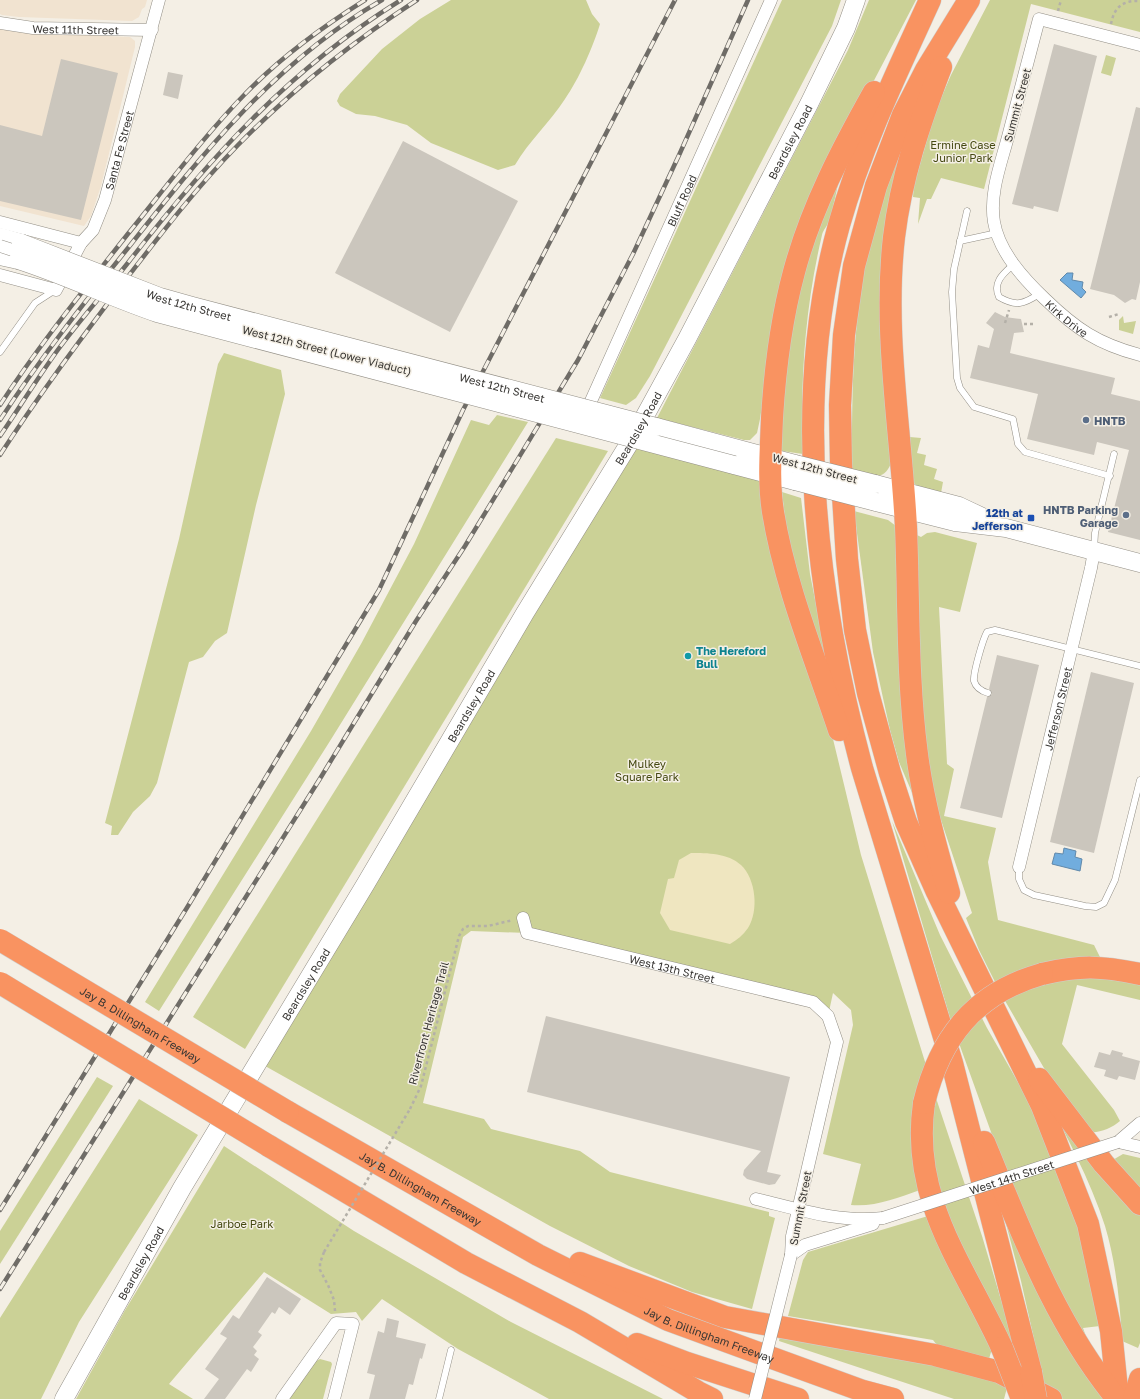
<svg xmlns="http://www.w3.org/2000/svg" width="1140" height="1399" viewBox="0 0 1140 1399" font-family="'Golos Text',sans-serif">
  <rect width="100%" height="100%" fill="#f4efe5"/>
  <g fill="#f1e3d0">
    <polygon points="0,0 147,0 145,7 142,9 139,17 132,21 19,17 2,15 0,14"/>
    <polygon points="0,29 17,32 130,37 135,41 135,47 101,186 91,216 84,226 0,206"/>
  </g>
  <g fill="#cbd196">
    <path d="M451 0H586L592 14 600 24C593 47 579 79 565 99 550 122 529 141 515 165L498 170 431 143 407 125 375 116 356 114 340 106 337 101 340 94 382 49 420 19Z"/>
    <polygon points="782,0 841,0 832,26 650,376 636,398 626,405 600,398"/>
    <polygon points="869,0 916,0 857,113 775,325 760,419 757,433 750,440 744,440 657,418 848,50"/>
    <polygon points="990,0 1140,0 1140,32 1031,4 984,189 941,178 931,199 927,199 918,224 920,198 913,197 914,185 935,112 951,75"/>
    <polygon points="1106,55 1116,58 1111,76 1101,73"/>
    <path d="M903 136 891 463C883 484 869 474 852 470 852 402 852 334 865 267 872 228 886 190 897 153Z"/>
    <path d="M840 174C837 189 834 204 830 219 828 225 823 230 822 235 805 307 800 380 803 454L782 451 780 445V427L794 312 813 240Z"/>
    <polygon points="1123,316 1124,323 1136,321 1133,334 1119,330 1119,320"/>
    <polygon points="224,353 281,370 285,394 256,505 227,633 215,641 203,657 189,662 157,783 150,796 133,812 118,835 111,835 112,826 105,823 179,539 218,364"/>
    <polygon points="497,415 528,422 330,741 159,1011 145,1002 311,731 361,644 414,544 471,420 489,425"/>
    <path d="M627 436 769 474 861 855 926 1065 920 1190C897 1198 876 1207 851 1205L861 1164 823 1154 853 1025 851 1010 833 993 828 1016 813 1002 527 933 471 931 463 937 423 1103 484 1119 491 1129 580 1151 610 1172 769 1212V1216L775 1218 752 1309 692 1292 629 1266 550 1226 258 1062Z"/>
    <polygon points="910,437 921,438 917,453 926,455 924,465 937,469 934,479 943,482 941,493 919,487 912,482"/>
    <polygon points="556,438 608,451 245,1049 193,1017"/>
    <polygon points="782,492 801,498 810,574 833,690 798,589 786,527"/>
    <polygon points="854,511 888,520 896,526 916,802 899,762 890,730 873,652"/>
    <polygon points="935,532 977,543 960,612 939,607 947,764 954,769 944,816 996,828 988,862 998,920 1094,945 1100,957 996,984 979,950 966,918 972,913 938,811 921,741 917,535 921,537 927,533"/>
    <polygon points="892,821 940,935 987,1028 1023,1091 1045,1135 1078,1216 1100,1326 1083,1328 1088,1342 1084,1344 1013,1193 951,1021"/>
    <path d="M1051 975 1140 979V1000L1077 985 1062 1044 1114 1110 1120 1121C1112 1128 1100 1133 1090 1132L1048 1075 1004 999Z"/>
    <polygon points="97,1077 113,1086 0,1264 0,1231"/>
    <path d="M1044 1092 1140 1214V1343L1138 1348 1122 1341C1120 1302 1116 1263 1105 1226 1090 1179 1066 1136 1044 1092Z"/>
    <polygon points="935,1095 982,1236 1016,1350 1010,1347 958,1249 928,1165"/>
    <polygon points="139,1099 198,1135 79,1322 41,1399 0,1399 0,1318"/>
    <polygon points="224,1146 354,1231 511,1322 663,1399 549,1399 458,1349 382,1299 362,1321 356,1312 331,1314 264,1272 169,1384 193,1399 76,1399 124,1312"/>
    <polygon points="1123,1154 1140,1158 1140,1195 1111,1161"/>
    <polygon points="928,1216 993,1345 989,1359 937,1345 933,1340 788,1316 803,1260 808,1252"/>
    <polygon points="1005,1220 1105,1393 1103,1399 1061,1399 1045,1388 1021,1281"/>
    <polygon points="780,1336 927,1361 1008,1384 1004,1399 954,1399 779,1341"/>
    <polygon points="320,1359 331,1362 332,1364 323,1399 288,1399 316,1361"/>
  </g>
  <path fill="#efe6c0" d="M691 853C707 853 728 853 741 865 756 879 759 911 748 928 743 935 737 940 730 944L670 930 660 913 668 879 674 878 679 860Z"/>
  <g fill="#71adde" stroke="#6089ab">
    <polygon points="1067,273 1073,273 1072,280 1083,282 1082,288 1086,292 1081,298 1060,280"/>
    <polygon points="1064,848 1076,851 1075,857 1082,859 1080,871 1052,864 1055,853 1063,854"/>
  </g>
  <g fill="#cbc6bd">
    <polygon points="1054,44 1097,56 1058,212 1034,206 1033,209 1012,204"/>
    <polygon points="61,59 118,73 81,220 0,201 0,125 42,136"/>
    <polygon points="168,72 183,75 178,99 163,95"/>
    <polygon points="1136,107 1140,108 1140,282 1136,300 1132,299 1125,303 1114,295 1090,289"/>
    <polygon points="403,141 518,201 450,332 335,273"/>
    <polygon points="995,312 1005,317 1021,319 1024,332 1014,333 1010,353 1115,378 1111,394 1140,401 1140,540 1108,532 1129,450 1097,442 1094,455 1027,439 1038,394 970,378 978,345 989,348 994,329 986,323"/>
    <polygon points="997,655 1039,665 1002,818 960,808 987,697 992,694 989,689"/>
    <polygon points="1091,672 1134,683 1094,853 1050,842"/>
    <polygon points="546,1016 790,1077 767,1172 781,1175 775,1184 769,1185 747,1179 743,1175 744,1170 761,1151 527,1092"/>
    <polygon points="1112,1050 1123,1053 1122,1056 1140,1061 1135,1080 1119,1076 1117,1080 1104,1076 1106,1070 1094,1067 1099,1052 1110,1055"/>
    <polygon points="267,1277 301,1299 290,1315 279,1307 275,1314 272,1312 258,1332 262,1335 253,1347 257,1351 254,1355 259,1359 251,1372 247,1369 225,1399 204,1399 219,1379 205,1369 227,1338 220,1334 233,1315 239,1319"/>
    <polygon points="387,1318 399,1321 396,1337 426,1344 422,1359 420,1358 413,1385 409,1384 405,1399 369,1399 375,1375 367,1373 378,1331 384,1333"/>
  </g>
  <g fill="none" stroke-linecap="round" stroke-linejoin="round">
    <g stroke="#938f86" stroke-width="7">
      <g id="lane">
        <polyline points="967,211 954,269 952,292 957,378 960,388 974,407 1013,419 1018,444 1025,452 1110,476"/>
        <polyline points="960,241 997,233"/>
        <path d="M1014 264C1004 273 992 282 999 297 1016 307 1024 304 1039 294"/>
        <polyline points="0,352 35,303 55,290"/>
        <polyline points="1094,550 1095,533 1114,454"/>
        <path d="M988 693C981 691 976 688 974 681 973 673 983 639 987 632L995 630 1140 666"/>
        <polyline points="1019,867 1019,879 1024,890 1034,895 1085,906 1096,907 1104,903 1115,880 1140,780"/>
        <polyline points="439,1399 451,1350"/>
      </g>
    </g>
    <g stroke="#938f86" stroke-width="13">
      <g id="street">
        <path id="s1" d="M0 23 33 28 152 30"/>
        <path id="s2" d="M1140 45 1039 19C1029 57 1019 95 1009 133 1002 161 989 192 994 222 999 252 1024 279 1045 299 1076 329 1098 344 1140 355"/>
        <polyline points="0,222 81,243"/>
        <path id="s3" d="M0 275 56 290 81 243 93 230 105 200 159 0"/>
        <path id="s4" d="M591 401 771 0"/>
        <path id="s5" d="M1019 867 1091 568 1094 551"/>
        <path id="s6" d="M523 918 527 933 813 1002 828 1016 837 1042 792 1236 791 1255"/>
        <polyline points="1118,1142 1140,1123"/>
        <polyline points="1118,1142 1140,1147"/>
        <path d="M756 1199C798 1209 839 1223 883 1218"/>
        <polyline points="791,1255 805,1245 873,1224"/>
        <polyline points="282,1399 336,1323 353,1324 334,1399"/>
      </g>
    </g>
    <g stroke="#938f86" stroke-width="19">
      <g id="secondary">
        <polyline points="0,237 21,243"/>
        <polyline points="0,256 18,260"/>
        <polyline points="656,427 795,464"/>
        <polyline points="734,465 795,481"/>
        <polyline points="875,484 959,506 993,522"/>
        <polyline points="876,502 955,522 1006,528 1140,563"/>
        <path id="s7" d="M64 1399 182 1188 365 885 525 613 635 434 687 339 809 104 846 28 856 0"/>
      </g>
    </g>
    <g stroke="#cfcfce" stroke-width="23">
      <g id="highway">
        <path d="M930 0C896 74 861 147 839 225 791 398 816 597 862 768L952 1063 1031 1372"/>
        <polyline points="969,0 926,70 903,115 876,186 854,266 844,335 840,405 841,463 847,559 855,630 868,693 890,773 906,822 937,892 1042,1106 1088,1224 1111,1331 1118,1399"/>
        <path d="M941 67C920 122 901 178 894 237 883 333 901 430 906 527 909 602 907 678 917 754 923 801 936 847 949 893"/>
        <path d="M839 730C815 658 785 586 773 512 768 480 771 449 772 418 775 369 781 320 794 272 811 208 842 149 874 92"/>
        <path d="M1042 974C1081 965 1101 966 1140 974"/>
        <polyline points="1039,1079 1104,1164 1140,1204"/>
        <path d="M924 1103C910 1200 964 1265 1002 1348"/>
        <path id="s8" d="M288 1112 538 1255 668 1320 863 1391 893 1399"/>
        <path d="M984 1142C1021 1231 1055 1324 1117 1399"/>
        <polyline points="269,1146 466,1263 580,1322 698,1392 712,1399"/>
        <polyline points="580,1263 725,1317 935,1355 999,1372 1051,1399"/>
        <polyline points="637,1344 687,1363 798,1399"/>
        <polyline points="1134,1399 1140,1379"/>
      </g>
    </g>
    <g stroke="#b4b0a8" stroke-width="2.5" stroke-dasharray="3 3" stroke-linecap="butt">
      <polyline points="1058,11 1061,0"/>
      <path d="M1111 24C1114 8 1122 0 1140 1"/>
      <polyline points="1109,317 1119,314"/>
      <polyline points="1005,323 1009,310"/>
      <polyline points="1024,324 1034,324"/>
      <polyline points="410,1109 421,1086 459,936 463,929 468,926 488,926 513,920"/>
      <polyline points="324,1252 320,1263 320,1270 328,1285 334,1300 335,1311"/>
    </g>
    <use href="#lane" stroke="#fff" stroke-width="6"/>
    <use href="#street" stroke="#fff" stroke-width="12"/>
    <use href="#secondary" stroke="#fff" stroke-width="18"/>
    <use href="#highway" stroke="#f99361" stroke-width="22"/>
    <g stroke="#6f6c67" stroke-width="4.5">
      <g id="rail">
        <path d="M0 405C39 345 83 291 127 235 166 187 203 137 246 93 281 57 322 27 365 0"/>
        <path d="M0 420C39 360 83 304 128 248 203 153 276 61 382 0"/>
        <path d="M0 436C19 408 37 379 57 351 79 321 104 293 127 264 207 161 289 69 401 0"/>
        <path d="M0 455C38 396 78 343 120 287 157 239 195 189 238 145 292 90 352 42 417 0"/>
        <polyline points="0,1210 188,906 379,590 463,410 675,0"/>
        <polyline points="0,1289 321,777 416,621 465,546 578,360 633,254 680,153 748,0"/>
      </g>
    </g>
    <use href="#rail" stroke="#f4efe5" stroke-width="3" stroke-dasharray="9" stroke-linecap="butt"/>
    <g stroke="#938f86" stroke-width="13" stroke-linecap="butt">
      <g id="street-bridge">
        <polyline points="0,246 31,256"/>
        <path id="s9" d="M883 1218 1118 1142"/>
        <polyline points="755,1399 791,1255"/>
      </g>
    </g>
    <g stroke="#938f86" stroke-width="19" stroke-linecap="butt">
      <g id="secondary-bridge">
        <path id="s10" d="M21 243 160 297 192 306 656 427"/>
        <path d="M18 260C65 275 110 297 157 313L734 465"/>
        <polyline points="795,464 875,484"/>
        <polyline points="795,481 876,502"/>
      </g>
    </g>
    <g stroke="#cfcfce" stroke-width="23" stroke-linecap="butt">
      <g id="highway-bridge">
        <path id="s11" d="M0 940 288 1112"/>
        <polyline points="0,983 269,1146"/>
        <path d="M924 1103C940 1037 975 993 1042 974"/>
        <polyline points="1002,1348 1022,1399"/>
        <polyline points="1031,1372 1036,1399"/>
      </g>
    </g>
    <polyline stroke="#b4b0a8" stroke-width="2.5" stroke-dasharray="3 3" stroke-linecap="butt" points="324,1252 410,1109"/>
    <use href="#street-bridge" stroke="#fff" stroke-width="12"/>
    <use href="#secondary-bridge" stroke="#fff" stroke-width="18"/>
    <use href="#highway-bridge" stroke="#f99361" stroke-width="22"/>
  </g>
  <g fill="#5c6f8a" stroke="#f4efe5" stroke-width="1.5">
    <circle cx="1086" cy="420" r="4"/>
    <circle cx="1126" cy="515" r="4"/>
  </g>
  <rect fill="#1a4fb4" stroke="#f4efe5" stroke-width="1.5" x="1027" y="514" width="8" height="8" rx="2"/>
  <circle fill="#0f9aa8" stroke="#f4efe5" stroke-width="1.5" cx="688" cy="656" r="4"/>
  <g text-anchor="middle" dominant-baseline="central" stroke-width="3" stroke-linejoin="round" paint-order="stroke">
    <g font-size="11" fill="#383633" stroke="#f4efe5">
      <text stroke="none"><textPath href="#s1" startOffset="76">West 11th Street</textPath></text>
      <text transform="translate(1017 105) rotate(-75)">Summit Street</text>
      <text stroke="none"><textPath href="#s7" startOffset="1452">Beardsley Road</textPath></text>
      <text stroke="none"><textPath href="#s3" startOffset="213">Santa Fe Street</textPath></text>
      <text stroke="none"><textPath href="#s4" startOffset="220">Bluff Road</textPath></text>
      <text stroke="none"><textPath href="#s10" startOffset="179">West 12th Street</textPath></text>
      <text stroke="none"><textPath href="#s2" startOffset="436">Kirk Drive</textPath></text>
      <text transform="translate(327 350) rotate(14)">West 12th Street (Lower Viaduct)</text>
      <text stroke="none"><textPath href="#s10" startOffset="503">West 12th Street</textPath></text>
      <text stroke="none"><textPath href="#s7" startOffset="1128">Beardsley Road</textPath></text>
      <text transform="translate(815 468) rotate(15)">West 12th Street</text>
      <text stroke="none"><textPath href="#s7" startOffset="804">Beardsley Road</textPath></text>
      <text stroke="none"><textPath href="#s5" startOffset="163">Jefferson Street</textPath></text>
      <text stroke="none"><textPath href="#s6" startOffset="165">West 13th Street</textPath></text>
      <text stroke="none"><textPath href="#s7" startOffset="480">Beardsley Road</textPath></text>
      <text transform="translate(428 1023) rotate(-75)">Riverfront Heritage Trail</text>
      <text stroke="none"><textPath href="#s11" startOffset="164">Jay B. Dillingham Freeway</textPath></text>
      <text stroke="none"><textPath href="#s9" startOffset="135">West 14th Street</textPath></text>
      <text stroke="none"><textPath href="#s8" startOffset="153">Jay B. Dillingham Freeway</textPath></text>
      <text transform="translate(800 1208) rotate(-79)">Summit Street</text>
      <text stroke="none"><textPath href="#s7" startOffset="156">Beardsley Road</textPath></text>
      <text stroke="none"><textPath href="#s8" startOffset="477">Jay B. Dillingham Freeway</textPath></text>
    </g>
    <g font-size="11" fill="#464a13" stroke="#f4efe5">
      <text x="963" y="144">Ermine Case<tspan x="963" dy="13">Junior Park</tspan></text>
      <text x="647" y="763">Mulkey<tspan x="647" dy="13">Square Park</tspan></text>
      <text x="242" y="1223">Jarboe Park</text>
    </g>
    <g font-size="11" font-weight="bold" fill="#4e5e75" stroke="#f4efe5" text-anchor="start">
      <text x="1094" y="420">HNTB</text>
      <text x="1118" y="509" text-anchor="end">HNTB Parking<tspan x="1118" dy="13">Garage</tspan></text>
    </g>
    <g font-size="11" font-weight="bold" fill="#164399" stroke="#f4efe5" text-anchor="end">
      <text x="1023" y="512">12th at<tspan x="1023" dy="13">Jefferson</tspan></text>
    </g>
    <g font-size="11" font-weight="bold" fill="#0d838f" stroke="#f4efe5" text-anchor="start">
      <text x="696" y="650">The Hereford<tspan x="696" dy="13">Bull</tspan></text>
    </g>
  </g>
</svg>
